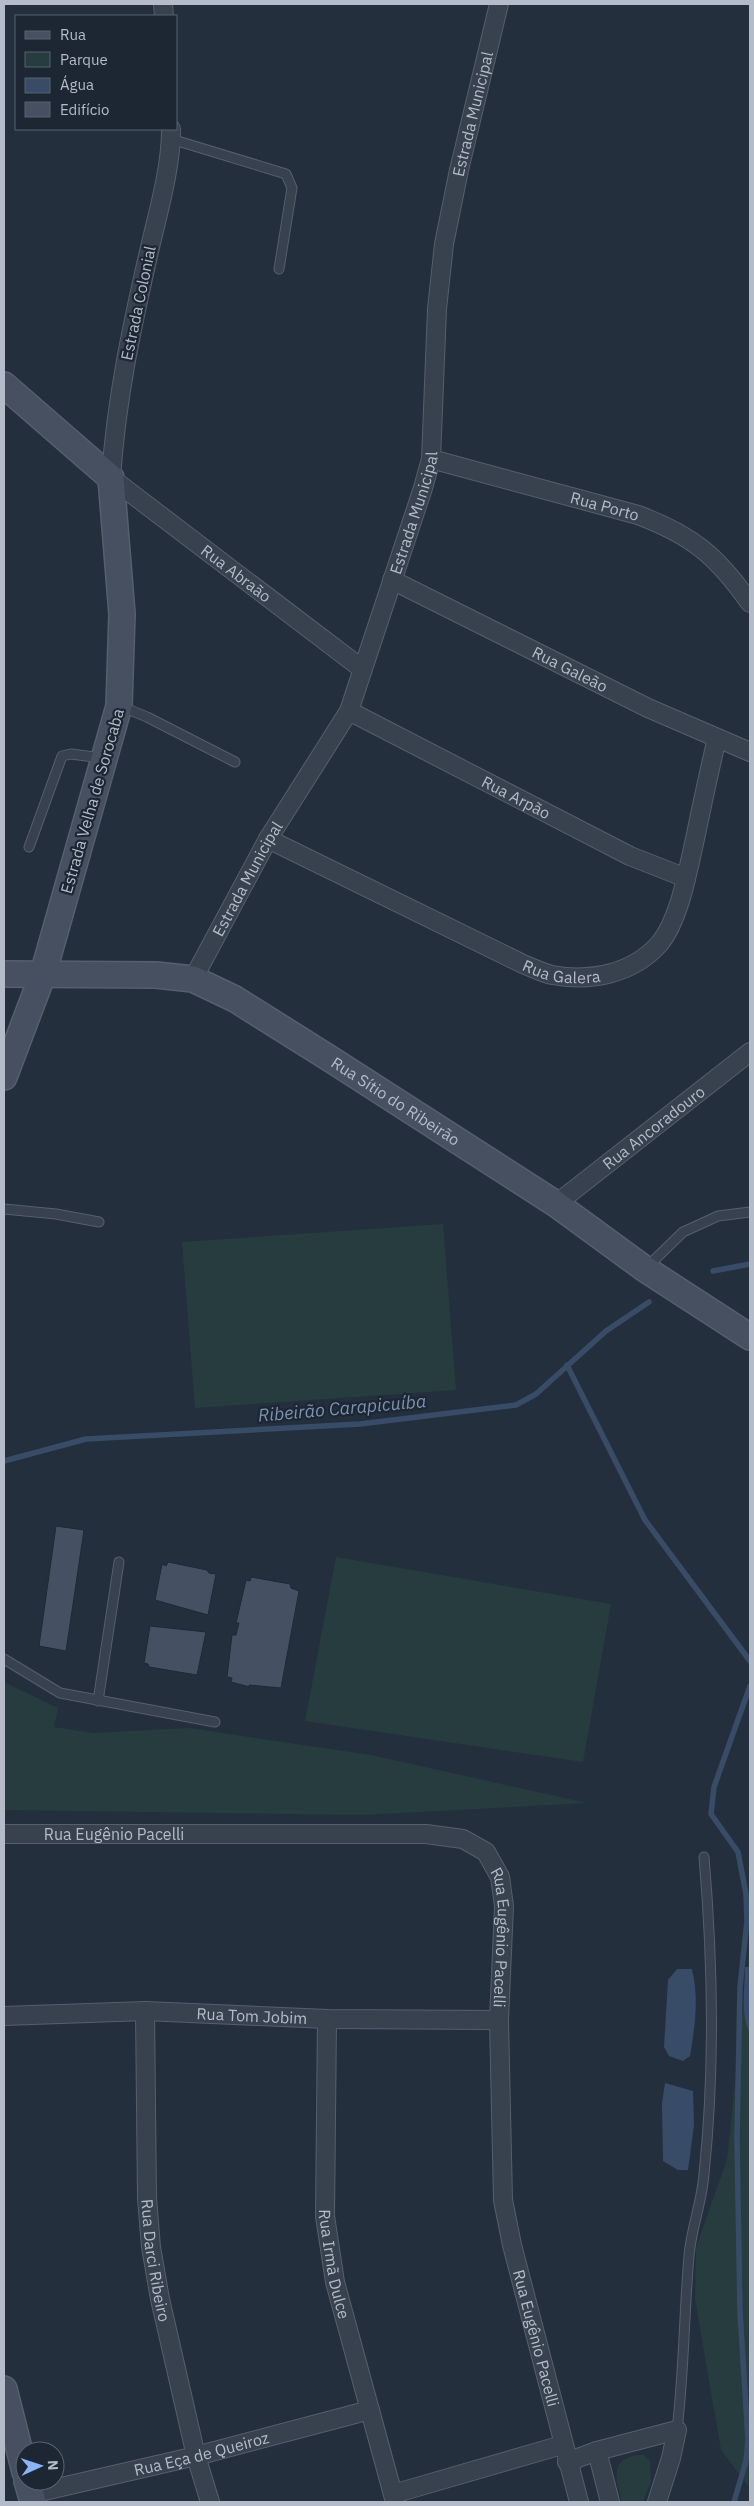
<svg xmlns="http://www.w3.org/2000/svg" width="754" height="2506" viewBox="0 0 754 2506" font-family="'IBM Plex Sans',sans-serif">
  <rect width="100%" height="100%" fill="#242f3e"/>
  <g fill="#263c3f">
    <polygon points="443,1224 456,1390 195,1408 182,1242"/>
    <polygon points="336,1557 611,1604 583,1762 305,1721"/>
    <polygon points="4,1682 58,1708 54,1727 93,1733 189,1728 371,1755 587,1803 363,1815 4,1810"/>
    <polygon points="750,1941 750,2488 721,2450 695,2299 696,2247 727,2160"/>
    <path d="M636 2455H644L650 2461 651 2481 643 2502H622C617 2480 608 2462 636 2455Z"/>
  </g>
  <g fill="#394c67">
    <path d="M745 1967H750V2033C740 2015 745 1987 745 1967Z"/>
    <path d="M677 1969H692C699 1999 695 2026 690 2056L683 2061 669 2056 664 2047 668 1980Z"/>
    <polygon points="665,2083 693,2091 694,2125 688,2170 678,2170 663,2161 662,2103"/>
  </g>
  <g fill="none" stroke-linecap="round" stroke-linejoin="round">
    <g stroke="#394c67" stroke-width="5.5">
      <polyline points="713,1271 750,1264"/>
      <polyline points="567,1365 645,1520 750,1661"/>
      <polyline points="4,1461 86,1439 360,1424 516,1405 536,1394 606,1331 649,1302"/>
      <polyline points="734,2502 746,2461 748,2440 740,2311 737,2139 740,1987 747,1921 746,1894 738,1852 711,1814 714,1787 750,1686"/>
    </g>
  </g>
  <g fill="#455162" stroke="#1f2835">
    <polygon points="56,1526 84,1530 66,1651 39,1646"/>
    <polygon points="168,1562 207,1570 209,1573 216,1574 208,1615 155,1600 162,1564 166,1566"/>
    <polygon points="251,1577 290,1584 291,1588 299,1591 281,1688 249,1685 250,1687 231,1682 232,1678 227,1677 232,1635 236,1635 239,1623 236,1623 246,1580 250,1581"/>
    <polygon points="150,1626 206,1632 197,1675 149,1667 148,1664 144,1663"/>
  </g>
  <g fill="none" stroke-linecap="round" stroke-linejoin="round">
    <g stroke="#565f6c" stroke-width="11">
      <g id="service">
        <polyline points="171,139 286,174 292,188 279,269"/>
        <polyline points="120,706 147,717 235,762"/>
        <polyline points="29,847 62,756 71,754 102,758"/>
        <polyline points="4,1209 56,1214 99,1222"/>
        <polyline points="647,1267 683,1232 718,1216 750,1212"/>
        <polyline points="4,1659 60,1693 215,1722"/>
        <polyline points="98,1701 119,1562"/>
        <path d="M677 2430C684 2372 684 2314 689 2256 691 2229 702 2202 704 2174 715 2069 713 1962 704 1857"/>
      </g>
    </g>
    <g stroke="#565f6c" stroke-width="20">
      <g id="minor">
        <polyline points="163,4 164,16"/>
        <path id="s1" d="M171 129C171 171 157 215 148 256 131 330 116 402 111 478L361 668"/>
        <path id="s2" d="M431 459 638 515C692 535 717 556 750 603"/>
        <path id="s3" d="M392 580 648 708 750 752"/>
        <path id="s4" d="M349 711 630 856 686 878"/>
        <path id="s5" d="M268 839 523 964C533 968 543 973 552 975 591 982 633 974 660 943 680 918 688 869 695 839 702 805 709 772 717 738"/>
        <path id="s6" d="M193 979 268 839 349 711 423 488 431 459 437 309 444 244 459 170 499 4"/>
        <path id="s7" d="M556 1204 750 1052"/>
        <path id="s8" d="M4 1834H426L463 1839 486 1852 500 1877 504 1906 499 2020 503 2200 512 2245 579 2502"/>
        <path id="s9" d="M145 2011 147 2198 151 2247 160 2299 196 2456 210 2502"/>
        <path id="s10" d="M4 2016 145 2011 327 2019 499 2020"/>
        <path id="s11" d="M327 2019 325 2216 335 2282 395 2502"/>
        <polyline points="597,2451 610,2502"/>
        <polyline points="567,2462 597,2451 677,2430 671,2458 657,2502"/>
        <path id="s12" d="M31 2494 196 2456 370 2410"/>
        <polyline points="393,2494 562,2445"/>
      </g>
    </g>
    <g stroke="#565f6c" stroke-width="28">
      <g id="secondary">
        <polyline points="4,385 111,478 122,614 119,706 43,974 4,1077"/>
        <path id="s13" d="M4 974 156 975 193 979 235 999 332 1060 556 1204 645 1269 750 1337"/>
        <polyline points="4,2389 25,2472"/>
        <polyline points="27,2481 33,2502"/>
      </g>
    </g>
    <use href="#service" stroke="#38414e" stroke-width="9"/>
    <use href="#minor" stroke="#38414e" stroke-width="18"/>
    <use href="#secondary" stroke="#465061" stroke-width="25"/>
  </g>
  <g text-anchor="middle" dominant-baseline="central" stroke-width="4.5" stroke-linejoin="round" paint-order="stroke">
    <g font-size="16" fill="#b4bcc9" stroke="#1d2633">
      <text stroke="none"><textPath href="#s6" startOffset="924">Estrada Municipal</textPath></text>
      <text transform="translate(138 303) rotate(-78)">Estrada Colonial</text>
      <text stroke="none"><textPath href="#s2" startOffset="180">Rua Porto</textPath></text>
      <text stroke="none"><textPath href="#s6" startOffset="519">Estrada Municipal</textPath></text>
      <text stroke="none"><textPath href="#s1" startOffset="512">Rua Abraão</textPath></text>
      <text stroke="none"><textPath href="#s3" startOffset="199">Rua Galeão</textPath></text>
      <text stroke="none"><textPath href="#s4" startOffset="188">Rua Arpão</textPath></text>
      <text transform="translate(92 801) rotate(-74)">Estrada Velha de Sorocaba</text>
      <text stroke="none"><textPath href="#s6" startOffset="114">Estrada Municipal</textPath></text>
      <text stroke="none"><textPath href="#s5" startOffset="324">Rua Galera</textPath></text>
      <text stroke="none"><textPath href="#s13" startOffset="426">Rua Sítio do Ribeirão</textPath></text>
      <text stroke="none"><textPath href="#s7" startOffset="124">Rua Ancoradouro</textPath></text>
      <text stroke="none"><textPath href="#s8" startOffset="110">Rua Eugênio Pacelli</textPath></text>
      <text stroke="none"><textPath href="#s8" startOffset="575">Rua Eugênio Pacelli</textPath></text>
      <text stroke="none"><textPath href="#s10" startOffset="248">Rua Tom Jobim</textPath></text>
      <text stroke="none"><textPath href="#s9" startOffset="250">Rua Darci Ribeiro</textPath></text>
      <text stroke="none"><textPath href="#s11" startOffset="246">Rua Irmã Dulce</textPath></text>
      <text stroke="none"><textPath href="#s8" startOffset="980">Rua Eugênio Pacelli</textPath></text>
      <text stroke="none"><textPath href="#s12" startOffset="175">Rua Eça de Queiroz</textPath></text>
    </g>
    <g font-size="18" font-style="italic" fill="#7c92b1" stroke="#1d2633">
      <text transform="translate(342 1408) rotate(-5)">Ribeirão Carapicuíba</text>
    </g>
  </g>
  <rect width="754" height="2506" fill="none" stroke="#b4bcc9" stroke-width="10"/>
  <rect x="15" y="15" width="162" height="115" fill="#1d2633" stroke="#59626f"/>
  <rect x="25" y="31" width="25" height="8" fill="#465061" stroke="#59626f"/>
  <text x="60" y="40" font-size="15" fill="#b4bcc9">Rua</text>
  <rect x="25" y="52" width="25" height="15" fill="#263c3f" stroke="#59626f"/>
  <text x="60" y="65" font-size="15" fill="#b4bcc9">Parque</text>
  <rect x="25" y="78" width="25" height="15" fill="#394c67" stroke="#59626f"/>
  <text x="60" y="90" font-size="15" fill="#b4bcc9">Água</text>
  <rect x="25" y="102" width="25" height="15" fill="#455162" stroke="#59626f"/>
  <text x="60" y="115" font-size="15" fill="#b4bcc9">Edifício</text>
  <g transform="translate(40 2466) rotate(87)"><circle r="24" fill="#1d2633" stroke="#59626f"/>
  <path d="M0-4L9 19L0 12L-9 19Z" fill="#8ab4f8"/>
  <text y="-8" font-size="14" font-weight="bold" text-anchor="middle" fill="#b4bcc9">N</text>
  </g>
</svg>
